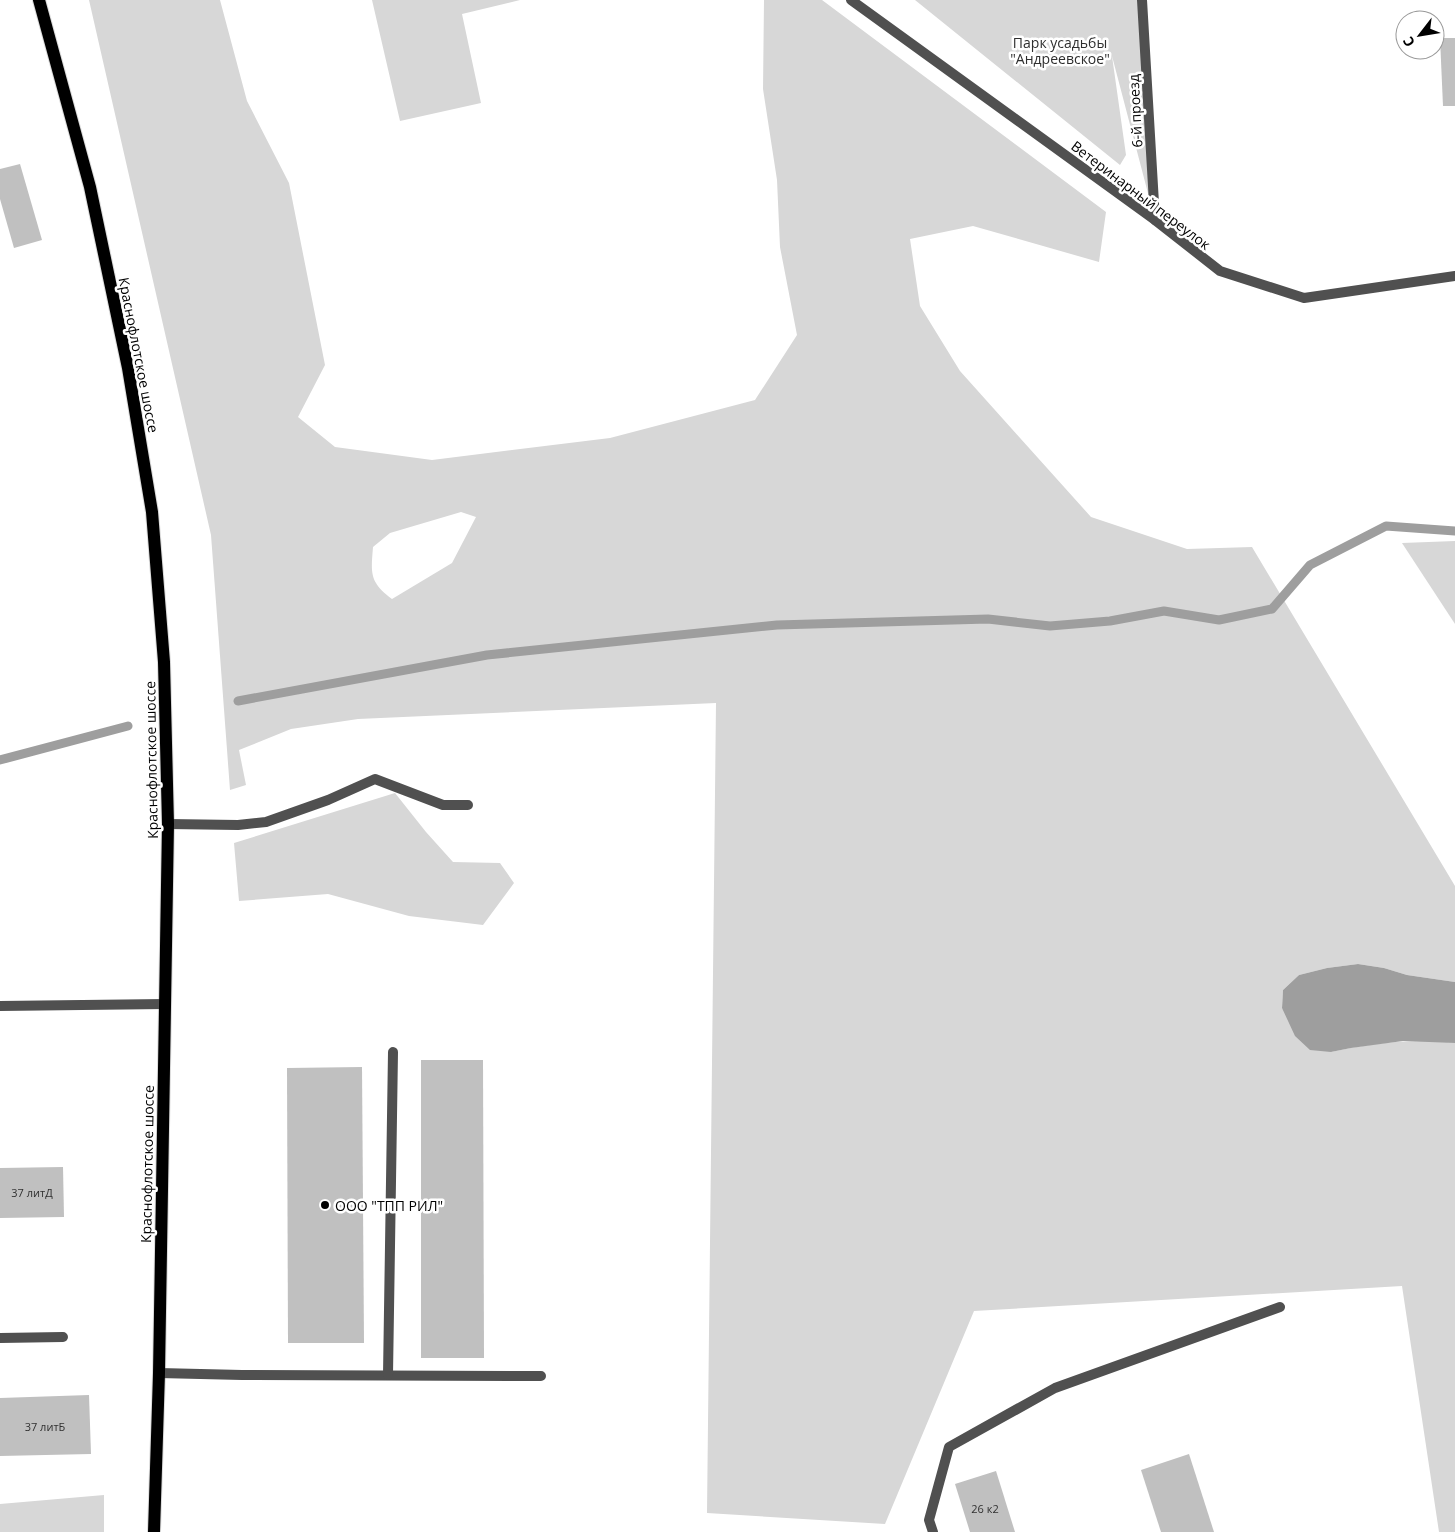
<svg xmlns="http://www.w3.org/2000/svg" width="1455" height="1532" viewBox="0 0 1455 1532" font-family="'Open Sans',sans-serif">
  <rect width="100%" height="100%" fill="#fff"/>
  <g fill="#d7d7d7" fill-rule="evenodd">
    <path d="M89 0H220L247 101 289 183 325 365 298 417 335 447 432 460 610 438 755 400 797 335 780 247 777 180 763 89 764 0H822L1106 212 1099 262 973 226 910 239 920 306 960 371 1091 517 1187 549 1252 547 1455 886V982L1407 975 1384 968 1358 964 1327 968 1299 975 1283 990 1282 1008 1331 1052C1371 1043 1414 1038 1455 1043V1532H1439L1402 1286 974 1311 885 1524 707 1513 716 703 358 719 291 729 239 750 246 785 230 790 211 535ZM461 512 476 517 452 563 392 599C369 582 371 573 373 547L390 533Z"/>
    <polygon points="372,0 520,0 462,14 481,103 400,121"/>
    <polygon points="915,0 1141,0 1155,220 1112,56 1126,155 1120,165"/>
    <polygon points="1455,541 1455,624 1402,543"/>
    <polygon points="395,793 426,832 453,862 500,863 514,883 483,925 409,916 328,894 239,901 234,843"/>
    <polygon points="104,1495 104,1532 0,1532 0,1504"/>
  </g>
  <polygon fill="#9e9e9e" points="1358,964 1384,968 1407,975 1455,982 1455,1043 1403,1041 1351,1048 1331,1052 1310,1050 1295,1036 1282,1008 1283,990 1299,975 1327,968"/>
  <g fill="none" stroke-linecap="round" stroke-linejoin="round">
    <g stroke="#9e9e9e" stroke-width="9">
      <polyline points="238,701 487,655 777,625 988,619 1050,626 1110,621 1164,611 1219,620 1272,609 1310,565 1386,526 1455,531"/>
      <polyline points="0,760 128,726"/>
    </g>
  </g>
  <g fill="#c0c0c0">
    <polygon points="1440,38 1455,38 1455,106 1443,106"/>
    <polygon points="20,164 42,240 14,248 0,199 0,169"/>
    <polygon points="421,1060 483,1060 484,1358 421,1358"/>
    <polygon points="362,1067 364,1343 288,1343 287,1068"/>
    <polygon points="63,1167 64,1217 0,1218 0,1168"/>
    <polygon points="89,1395 91,1454 0,1456 0,1398"/>
    <polygon points="1189,1454 1214,1532 1161,1532 1141,1470"/>
    <polygon points="996,1471 1015,1532 970,1532 955,1484"/>
  </g>
  <g fill="none" stroke-linecap="round" stroke-linejoin="round">
    <g stroke="#dbdbdb" stroke-width="14">
      <polyline id="primary" points="39,0 90,187 128,368 152,512 164,662 168,824 159,1373 154,1532"/>
    </g>
    <g stroke="#505050" stroke-width="10">
      <polyline points="168,824 238,825 266,822 328,800 375,779 443,805 468,805"/>
      <polyline points="0,1006 165,1004"/>
      <polyline points="0,1338 63,1337"/>
      <polyline points="159,1373 242,1375 541,1376"/>
      <polyline points="388,1375 393,1052"/>
      <polyline points="933,1532 929,1520 949,1447 1055,1388 1280,1307"/>
    </g>
    <g stroke="#505050" stroke-width="10">
      <polyline points="851,0 1155,220 1220,271 1304,298 1455,276"/>
      <polyline points="1142,0 1155,220"/>
    </g>
    <use href="#primary" stroke="#000" stroke-width="12"/>
  </g>
  <circle fill="#000" stroke="#fff" stroke-width="2" cx="325" cy="1205" r="5"/>
  <g text-anchor="middle" dominant-baseline="central" stroke-width="5" stroke-linejoin="round" paint-order="stroke">
    <g font-size="11" fill="#303030">
      <text x="32" y="1192">37 литД</text>
      <text x="45" y="1426">37 литБ</text>
      <text x="985" y="1508">26 к2</text>
    </g>
    <g font-size="14" fill="#2e2e2e" stroke="#fff">
      <text x="1060" y="42">Парк усадьбы<tspan x="1060" dy="16">"Андреевское"</tspan></text>
    </g>
    <g font-size="14" fill="#000" stroke="#fff">
      <text transform="translate(1135 111) rotate(-93)">6-й проезд</text>
      <text transform="translate(1141 195) rotate(37)">Ветеринарный переулок</text>
      <text transform="translate(139 355) rotate(79)">Краснофлотское шоссе</text>
      <text transform="translate(151 760) rotate(-91)">Краснофлотское шоссе</text>
      <text transform="translate(147 1164) rotate(-89)">Краснофлотское шоссе</text>
    </g>
    <g font-size="14" fill="#000" stroke="#fff" text-anchor="start">
      <text x="335" y="1205">ООО "ТПП РИЛ"</text>
    </g>
  </g>
  <g transform="translate(1420 35) rotate(239)"><circle r="24" fill="#ffffff" stroke="#999999"/>
  <path d="M0-4L9 19L0 12L-9 19Z" fill="#000000"/>
  <text y="-8" font-size="14" font-weight="bold" text-anchor="middle" fill="#000000">С</text>
  </g>
</svg>
